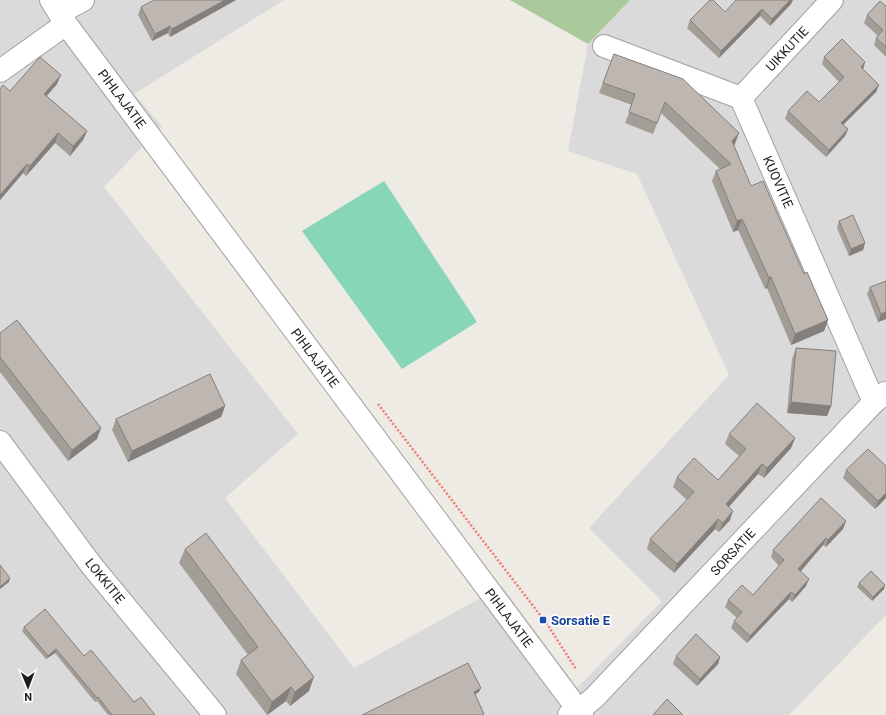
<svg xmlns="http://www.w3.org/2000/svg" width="886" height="715" viewBox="0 0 886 715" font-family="Roboto,sans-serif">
  <rect width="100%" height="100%" fill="#eeeae4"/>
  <polygon fill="#dbdada" points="0,0 284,0 134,94 162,126 104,187 298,434 225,498 354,668 502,586 577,688 662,601 589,528 729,375 637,174 568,151 588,44 630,0 886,0 886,615 789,715 0,715"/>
  <polygon fill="#aaca9b" points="510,0 630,0 588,44"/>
  <polygon fill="#87d7b7" points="384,181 477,322 402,369 302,231"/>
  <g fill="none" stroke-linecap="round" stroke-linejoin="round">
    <g stroke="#a1a1a1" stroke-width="24">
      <g id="minor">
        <polyline points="51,0 66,24 582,715"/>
        <polyline points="59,13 83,0"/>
        <polyline points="604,46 741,98 874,402"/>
        <polyline points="0,71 66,24"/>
        <polyline points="741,98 832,0"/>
        <polyline points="0,442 92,566 215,715"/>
        <polyline points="569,715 579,710 594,698 874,402 885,393"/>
      </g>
    </g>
    <polyline stroke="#f07d72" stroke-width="2.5" stroke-dasharray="2 2" stroke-linecap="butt" points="378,404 547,624 576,669"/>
    <use href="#minor" stroke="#fff" stroke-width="22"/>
  </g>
  <g fill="#a39d97">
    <polygon points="236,0 170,37 168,33 152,41 138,15 141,7"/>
    <polygon points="791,4 770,26 760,16 719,58 687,28 690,20 725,12"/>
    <polygon points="886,6 886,57 874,45 876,38 878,36 864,23 867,15"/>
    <polygon points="614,54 735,144 734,145 751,186 804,274 828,320 824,331 791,345 767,288 765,289 738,230 733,232 712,181 716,171 720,169 661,113 653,134 625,123 632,105 599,93"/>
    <polygon points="824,57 863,69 879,85 876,92 843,125 848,129 845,136 826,157 785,119 788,111 819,102 839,82 822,64"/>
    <polygon points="57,84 47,96 87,131 83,140 70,156 55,143 26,176 23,173 0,200 0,89 10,91"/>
    <polygon points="839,221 865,243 863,250 849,256 837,228"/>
    <polygon points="870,287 886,319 878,322 867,294"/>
    <polygon points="0,333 97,439 68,461 0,372"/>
    <polygon points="796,348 831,406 827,416 787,413 792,359"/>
    <polygon points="225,406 221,417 128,462 112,430 116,419"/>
    <polygon points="729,434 795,438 791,448 764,478 758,474 729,507 730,520 719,532 715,529 674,573 647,549 650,539 687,500 673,487 677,477 718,480 739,456 725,444"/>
    <polygon points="886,466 886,498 875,509 843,478 846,470"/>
    <polygon points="846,521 843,529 826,547 823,545 800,571 806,586 792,602 789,599 747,643 731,628 734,621 737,618 725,607 728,600 753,595 779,566 771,557 773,550"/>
    <polygon points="185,549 309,691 290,706 286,701 267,715 236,674 241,660 248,655 179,563"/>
    <polygon points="859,583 884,589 872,601 857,587"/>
    <polygon points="24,627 84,656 134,702 155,715 108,715 97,701 95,702 55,653 46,659 22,631"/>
    <polygon points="676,656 720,657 718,664 697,686 673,664"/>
  </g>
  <g fill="#857f7b">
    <polygon points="225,0 236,0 170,37 172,29"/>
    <polygon points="790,0 793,0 791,4 770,26 772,19"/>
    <polygon points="762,9 760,16 719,58 721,51"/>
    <polygon points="170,26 168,33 152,41 155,34"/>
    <polygon points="865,62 863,70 861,67"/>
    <polygon points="61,75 57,84 40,103 44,94"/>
    <polygon points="879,85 876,92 838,130 841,123"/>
    <polygon points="848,129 845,136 826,157 829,150"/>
    <polygon points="87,131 83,140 70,156 73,146"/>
    <polygon points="58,133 55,143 26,176 30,166"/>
    <polygon points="739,133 735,144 728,151 732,141"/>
    <polygon points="27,164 23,173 0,200 0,195"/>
    <polygon points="742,219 738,230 733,232 737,221"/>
    <polygon points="865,243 863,250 849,256 851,249"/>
    <polygon points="771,277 767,288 765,289 769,278"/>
    <polygon points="886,312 886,319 878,322 881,314"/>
    <polygon points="828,320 824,331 791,345 795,334"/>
    <polygon points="791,402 831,406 827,416 787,413"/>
    <polygon points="225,406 221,417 128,462 132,451"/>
    <polygon points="101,428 97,439 68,461 72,450"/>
    <polygon points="795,438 791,448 764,478 767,468"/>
    <polygon points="762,464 758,474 722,514 726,504"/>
    <polygon points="886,493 886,498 875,509 878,501"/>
    <polygon points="733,511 730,520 719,532 723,523"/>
    <polygon points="718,519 715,529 674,573 677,564"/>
    <polygon points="846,521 843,529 826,547 828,540"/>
    <polygon points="826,538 823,545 796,577 798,569"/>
    <polygon points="10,578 9,582 0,589 0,587"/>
    <polygon points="809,579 806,586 792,602 795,595"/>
    <polygon points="885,585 884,589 872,601 873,597"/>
    <polygon points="791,592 789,599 747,643 750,636"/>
    <polygon points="56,649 55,653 46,659 48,656"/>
    <polygon points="720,657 718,664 697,686 700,679"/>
    <polygon points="314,677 309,691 290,706 295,692"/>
    <polygon points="291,687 286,701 267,715 272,702"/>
    <polygon points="481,688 479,692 473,696 474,692"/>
  </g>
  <g fill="#beb6b0" stroke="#857f7b">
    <polygon points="154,0 225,0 172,29 170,26 155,34 141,7"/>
    <polygon points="710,0 713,0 725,12 736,0 790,0 772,19 762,9 721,51 690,20"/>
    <polygon points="880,1 886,6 886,47 876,38 883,30 867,15"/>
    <polygon points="842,39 865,62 861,67 879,85 841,123 848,129 829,150 788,111 807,91 819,102 844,77 824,57"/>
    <polygon points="614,54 683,79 739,133 732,141 751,186 763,181 804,274 807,272 828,320 795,334 771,277 769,278 742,219 737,221 716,171 731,164 665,102 657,123 629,112 635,94 603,83"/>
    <polygon points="40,57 61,75 44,94 87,131 73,146 58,133 30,166 27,164 0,195 0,89 3,85 10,91"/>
    <polygon points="853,215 865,243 851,249 839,221"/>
    <polygon points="886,281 886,312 881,314 870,287"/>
    <polygon points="17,320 101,428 72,450 0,357 0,333"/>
    <polygon points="796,348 836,351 831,406 791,402"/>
    <polygon points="210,374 225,406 132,451 116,419"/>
    <polygon points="757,403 795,438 767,468 762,464 726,504 733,511 723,523 718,519 677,564 650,539 694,492 677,477 694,458 718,480 746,449 729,434"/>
    <polygon points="868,449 886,466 886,493 878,501 846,470"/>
    <polygon points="821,498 846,521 828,540 826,538 798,569 809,579 795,595 791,592 750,636 734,621 742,612 728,600 742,585 753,595 784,560 773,550"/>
    <polygon points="206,533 314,677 295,692 291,687 272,702 241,660 258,647 185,549"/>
    <polygon points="0,565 10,578 0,587"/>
    <polygon points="871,571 885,585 873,597 859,583"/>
    <polygon points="45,609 84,656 91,650 134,702 141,697 155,715 112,715 98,697 97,698 56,649 48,656 24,627"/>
    <polygon points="696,634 720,657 700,679 676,656"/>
    <polygon points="468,663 481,688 474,692 484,714 482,715 362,715"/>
    <polygon points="667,699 683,715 653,715"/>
  </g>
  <rect fill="#1a4fb4" stroke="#fff" stroke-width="1.5" x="539" y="616" width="8" height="8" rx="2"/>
  <g text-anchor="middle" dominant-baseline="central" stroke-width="3.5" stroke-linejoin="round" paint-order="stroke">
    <g font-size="13" fill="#1d1d1d" stroke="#fff">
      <text transform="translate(787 49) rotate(-47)">UIKKUTIE</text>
      <text transform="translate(122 99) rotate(53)">PIHLAJATIE</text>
      <text transform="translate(778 182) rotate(66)">KUOVITIE</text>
      <text transform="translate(315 358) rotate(53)">PIHLAJATIE</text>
      <text transform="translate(733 552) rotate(-47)">SORSATIE</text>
      <text transform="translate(105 581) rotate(51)">LOKKITIE</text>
      <text transform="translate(509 618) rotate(53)">PIHLAJATIE</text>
    </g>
    <g font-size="13" font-weight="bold" fill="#164399" stroke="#fff" text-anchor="start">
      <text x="551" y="620">Sorsatie E</text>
    </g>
  </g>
  <g transform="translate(28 687) rotate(179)" stroke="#ffffff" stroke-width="3" paint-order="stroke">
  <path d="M0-3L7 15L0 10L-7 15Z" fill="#1d1d1d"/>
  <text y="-6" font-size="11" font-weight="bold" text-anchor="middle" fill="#1d1d1d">N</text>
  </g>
</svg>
